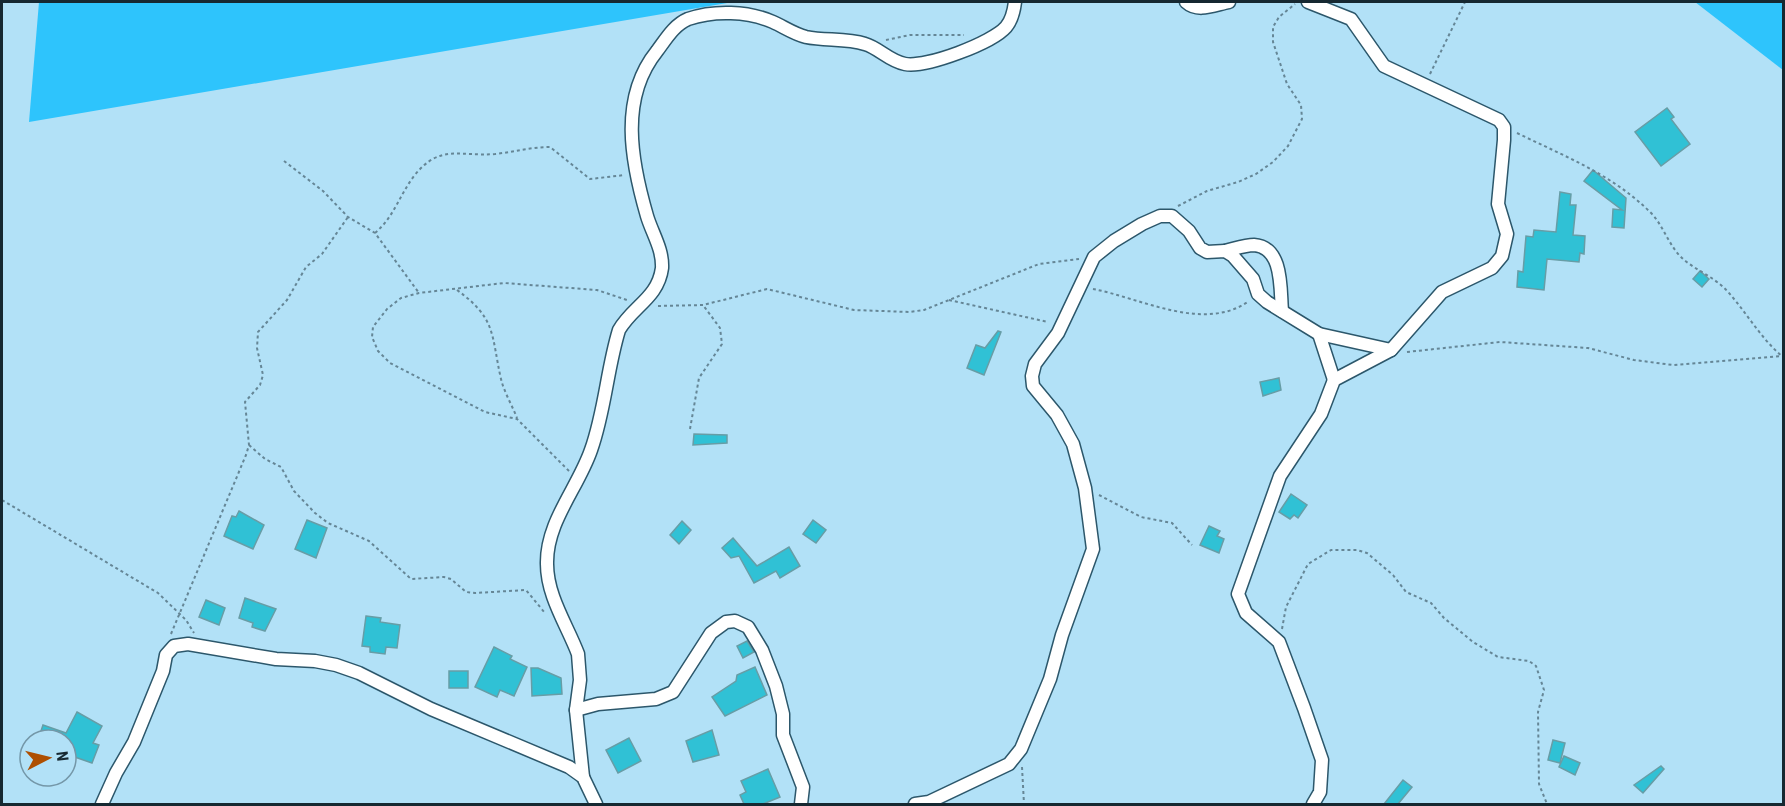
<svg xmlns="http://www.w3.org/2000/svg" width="1785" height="806" viewBox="0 0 1785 806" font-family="'Roboto Condensed',sans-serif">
  <rect width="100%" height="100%" fill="#b2e1f7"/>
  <g fill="#2ec4fc">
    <polygon points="39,2 733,2 29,122"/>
    <polygon points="1695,2 1783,2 1783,70"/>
  </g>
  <g fill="#30c1d5" stroke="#679da6" stroke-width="1.5">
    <polygon points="1667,108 1674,117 1671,119 1690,144 1661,166 1635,132"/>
    <polygon points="1593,170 1626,198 1624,228 1612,227 1613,209 1622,210 1584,181"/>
    <polygon points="1560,192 1571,194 1570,205 1576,205 1573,235 1585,236 1584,254 1580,253 1579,262 1547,259 1544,290 1517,287 1518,271 1523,272 1526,236 1533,237 1534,230 1556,232"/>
    <polygon points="1700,271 1709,279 1702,287 1693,279"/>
    <polygon points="998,331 1001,332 984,375 967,368 976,345 985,348"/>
    <polygon points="1279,378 1281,390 1263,396 1260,382"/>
    <polygon points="694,434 727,435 727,443 693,445"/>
    <polygon points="1291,494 1307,505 1298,518 1294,515 1290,519 1279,512"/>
    <polygon points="239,511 264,525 253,549 224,536 232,516 236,517"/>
    <polygon points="307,520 327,528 316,558 295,549"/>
    <polygon points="813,520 826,530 816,543 803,534"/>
    <polygon points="682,521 691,530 679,544 670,535"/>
    <polygon points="1209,526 1220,531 1217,536 1224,539 1219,553 1200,545"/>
    <polygon points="733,538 757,566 789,547 800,566 780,578 776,571 754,583 739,556 731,558 722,548"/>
    <polygon points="245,598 276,609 265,631 252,627 253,623 239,618"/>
    <polygon points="206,600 225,608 219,625 199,617"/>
    <polygon points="366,616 381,618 380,622 400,625 397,648 386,647 385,654 370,652 370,647 362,646"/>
    <polygon points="747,641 754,652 743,658 737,646"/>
    <polygon points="494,647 512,656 510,659 527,667 514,696 500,690 497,697 475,687"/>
    <polygon points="755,667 767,695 725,716 712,697 736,681 737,675"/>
    <polygon points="531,668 538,668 561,678 562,694 532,696"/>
    <rect x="449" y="671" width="19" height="17"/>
    <polygon points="77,712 102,726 93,743 99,745 92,763 66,754 66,740 38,740 43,725 66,733"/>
    <polygon points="712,730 719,755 693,762 686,741"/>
    <polygon points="629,738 641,761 618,773 606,750"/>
    <polygon points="1553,740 1565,743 1560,763 1548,760"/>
    <polygon points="1564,756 1580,763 1575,775 1559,767"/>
    <polygon points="1661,766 1664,769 1643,793 1634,785"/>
    <polygon points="768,769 780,797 763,804 744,804 740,795 746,792 741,781"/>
    <polygon points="1403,780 1412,787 1398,804 1384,804"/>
  </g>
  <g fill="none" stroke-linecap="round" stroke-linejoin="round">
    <g stroke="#2c576b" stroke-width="15">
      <g id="street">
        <path d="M1186 2C1198 13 1214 5 1229 2"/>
        <polyline points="1308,2 1351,19 1384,66 1499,120 1504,127 1504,140 1498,204 1507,234 1502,256 1492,268 1442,292 1391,350 1334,380 1321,414 1280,476 1238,594 1246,613 1279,642 1304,708 1322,760 1320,792 1313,804"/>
        <path d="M1225 251C1234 249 1245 245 1254 245 1284 247 1280 291 1282 311"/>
        <polyline points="1319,334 1334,380"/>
        <polyline points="576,710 598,704 656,699 673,692 711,633 726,622 735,621 748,627 762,650 776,686 783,714 783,735 803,787 801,804"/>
        <path d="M583 777 576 710 580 680 578 654C567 625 547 596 547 564 546 522 578 488 591 450 605 411 607 369 619 330 633 306 658 298 662 268 663 249 652 233 647 216 631 161 619 98 657 51 666 39 674 25 688 19 714 10 748 11 773 22 784 27 794 34 806 37 825 41 846 38 865 44 879 48 889 61 905 64 926 68 992 43 1006 27 1012 20 1014 10 1015 2"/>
        <polyline points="102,804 116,773 134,742 163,671 166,655 174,646 188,644 276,659 315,661 336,665 359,673 431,709 569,767 583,777 596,804"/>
        <polyline points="915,804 929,802 1009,764 1021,749 1050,679 1062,635 1093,549 1085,488 1073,444 1057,415 1033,386 1032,376 1035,364 1058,333 1094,257 1114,241 1142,224 1160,216 1172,216 1189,231 1200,248 1207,252 1225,251 1233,256 1253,279 1258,294 1267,302 1319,334 1391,350"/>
      </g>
    </g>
    <g stroke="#658696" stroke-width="2" stroke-dasharray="3 3" stroke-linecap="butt">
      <polyline points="886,40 910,35 964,35"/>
      <polyline points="1430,74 1465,2"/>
      <path d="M1517 133C1566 157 1614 175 1653 215 1664 228 1669 245 1681 257 1694 270 1714 276 1728 292 1747 313 1761 339 1784 358"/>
      <polyline points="284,161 323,191 348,217 375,233 419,293"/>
      <polyline points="1178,206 1207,191 1238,182 1256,174 1273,162 1288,146 1302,119 1301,105 1287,84 1273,42 1273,27 1279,17 1295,4"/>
      <path d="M375 233C394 217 399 196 414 176 440 143 460 157 495 154 514 152 531 147 550 147L590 179 625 175"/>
      <path d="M1093 289C1141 298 1204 333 1249 301"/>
      <path d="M457 290C497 319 491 335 501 379 504 392 512 405 517 418"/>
      <polyline points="949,300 1048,322"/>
      <polyline points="658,306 703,305 767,289 854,310 909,312 924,310 1039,264 1079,259"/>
      <polyline points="1407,352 1500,342 1588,348 1634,360 1673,365 1782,356"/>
      <polyline points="690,429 699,378 722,344 720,328 703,305"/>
      <polyline points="249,445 265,459 281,467 294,491 315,513 328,523 369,541 411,579 444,577 451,579 466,592 475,593 526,590 545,613"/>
      <polyline points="569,471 517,419 485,412 390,363 378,351 372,337 373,327 387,309 401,298 419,293 504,283 597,290 627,300"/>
      <polyline points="1099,495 1141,517 1172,523 1192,545"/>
      <polyline points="2,500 158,593 186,620 194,633"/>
      <polyline points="1282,629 1286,607 1308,564 1331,550 1357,550 1367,553 1393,575 1406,592 1431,603 1444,618 1473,642 1498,657 1529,661 1536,666 1544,690 1538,712 1539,784 1547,804"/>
      <polyline points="171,634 246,455 249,445 245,402 260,385 263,375 257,348 258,332 287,300 306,267 322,254 348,217"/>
      <polyline points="1022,767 1024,804"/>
    </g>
    <use href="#street" stroke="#fff" stroke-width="12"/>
  </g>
  <rect width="1785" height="806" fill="none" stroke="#162831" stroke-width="6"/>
  <g transform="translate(48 758) rotate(83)"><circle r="28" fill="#b2e1f7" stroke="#7497a8" stroke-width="1.5"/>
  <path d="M0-4.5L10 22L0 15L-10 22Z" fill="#ae4f01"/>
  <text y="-9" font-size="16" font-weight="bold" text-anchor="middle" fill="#162831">N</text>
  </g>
</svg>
